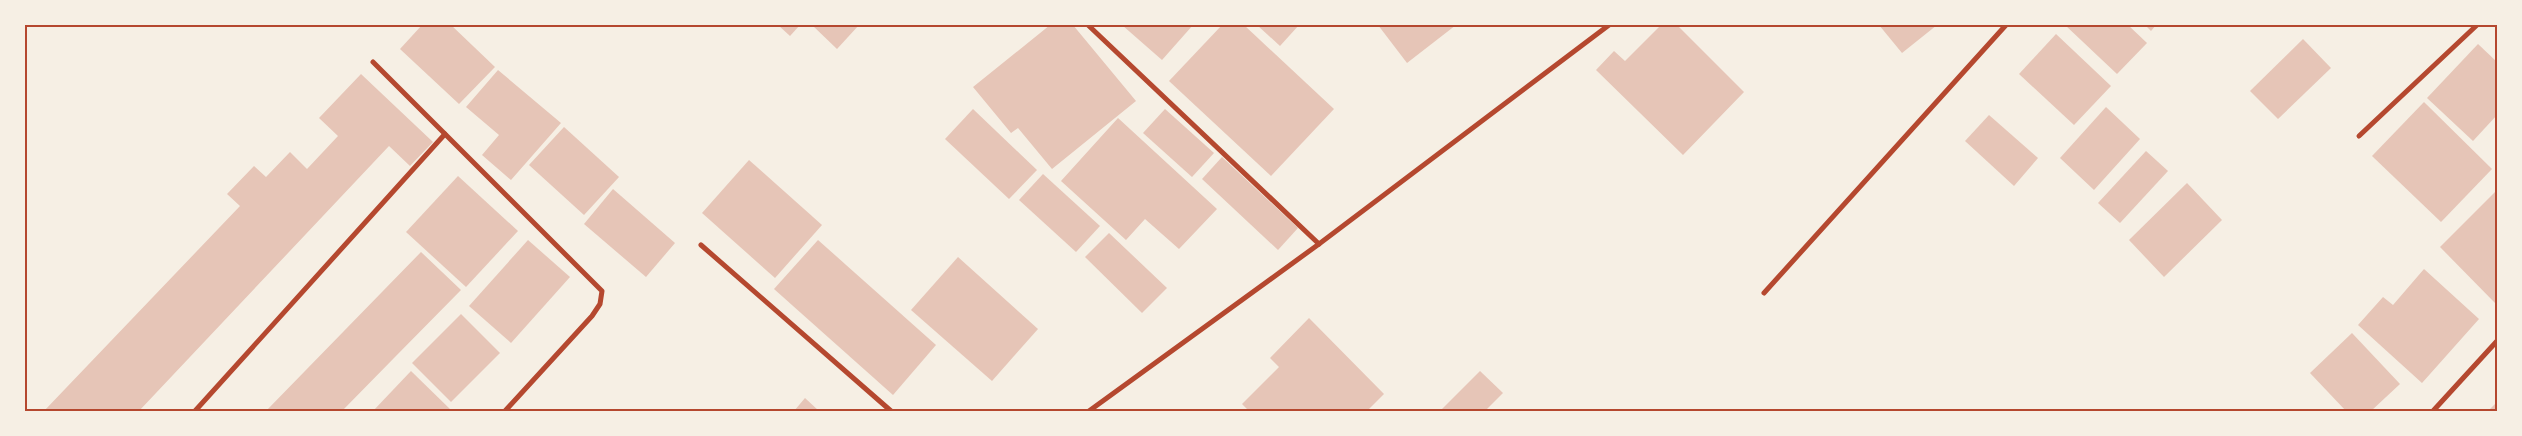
<svg xmlns="http://www.w3.org/2000/svg" width="2522" height="436" viewBox="0 0 2522 436" font-family="Arial,sans-serif">
  <rect width="100%" height="100%" fill="#f6efe4"/>
  <g fill="#e6c5b7">
    <polygon points="422,25 451,25 495,67 459,104 400,49"/>
    <polygon points="778,25 800,25 790,36"/>
    <polygon points="812,25 859,25 837,49"/>
    <polygon points="1050,25 1073,25 1136,101 1052,169 1018,128 1011,133 973,87"/>
    <polygon points="1122,25 1193,25 1162,60"/>
    <polygon points="1222,25 1244,25 1334,109 1271,176 1169,81"/>
    <polygon points="1257,25 1299,25 1280,46"/>
    <polygon points="1378,25 1456,25 1407,63"/>
    <polygon points="1661,25 1677,25 1744,92 1683,155 1596,70 1614,51 1625,61"/>
    <polygon points="1879,25 1937,25 1902,53"/>
    <polygon points="2065,25 2128,25 2147,43 2117,74"/>
    <polygon points="2145,25 2156,25 2151,31"/>
    <polygon points="2056,34 2111,86 2074,125 2019,74"/>
    <polygon points="2303,39 2331,68 2278,119 2250,91"/>
    <polygon points="2478,44 2497,62 2497,115 2473,141 2427,98"/>
    <polygon points="498,70 561,123 511,180 482,155 499,135 466,107"/>
    <polygon points="361,74 433,142 410,166 389,146 139,411 44,411 240,206 227,194 254,166 266,177 290,152 307,169 338,136 319,118"/>
    <polygon points="2424,102 2492,169 2441,222 2372,156"/>
    <polygon points="2106,107 2140,139 2094,190 2060,158"/>
    <polygon points="973,109 1037,170 1009,199 945,139"/>
    <polygon points="1165,109 1214,153 1192,177 1143,133"/>
    <polygon points="1989,115 2038,158 2014,186 1965,141"/>
    <polygon points="1118,118 1217,209 1179,249 1145,219 1126,240 1061,181"/>
    <polygon points="564,127 619,177 584,215 529,165"/>
    <polygon points="2146,151 2168,171 2120,223 2098,203"/>
    <polygon points="1222,157 1298,228 1278,250 1202,179"/>
    <polygon points="749,160 822,225 775,278 702,213"/>
    <polygon points="1043,174 1100,226 1076,252 1019,200"/>
    <polygon points="458,176 518,231 466,287 406,232"/>
    <polygon points="2187,183 2222,220 2164,277 2129,240"/>
    <polygon points="613,189 675,243 646,277 584,224"/>
    <polygon points="2497,190 2497,305 2440,247"/>
    <polygon points="1109,233 1167,288 1142,313 1085,257"/>
    <polygon points="528,240 570,277 511,343 469,306"/>
    <polygon points="818,240 936,345 893,395 774,289"/>
    <polygon points="421,252 461,290 394,358 342,411 266,411"/>
    <polygon points="958,257 1038,329 992,381 911,310"/>
    <polygon points="2424,269 2479,319 2422,383 2358,325 2383,297 2393,305"/>
    <polygon points="461,314 500,353 451,402 412,363"/>
    <polygon points="1309,318 1384,394 1367,411 1249,411 1242,404 1279,367 1270,358"/>
    <polygon points="2352,333 2400,384 2371,411 2346,411 2310,373"/>
    <polygon points="411,371 452,411 373,411"/>
    <polygon points="1480,371 1503,393 1485,411 1440,411"/>
    <polygon points="805,398 819,411 794,411"/>
    <polygon points="2497,402 2497,411 2488,411"/>
  </g>
  <g fill="none" stroke-linecap="round" stroke-linejoin="round">
    <g stroke="#b5482f" stroke-width="5">
      <polyline points="1088,25 1319,244"/>
      <polyline points="373,62 602,291 600,304 592,316 505,411"/>
      <polyline points="2359,136 2477,25"/>
      <polyline points="701,245 891,411"/>
      <polyline points="1764,293 2006,25"/>
      <polyline points="195,411 445,134"/>
      <polyline points="1089,411 1319,244 1609,25"/>
      <polyline points="2433,411 2497,341"/>
    </g>
  </g>
  <rect width="2522" height="436" fill="none" stroke="#f6efe4" stroke-width="52"/>
  <rect x="26" y="26" width="2470" height="384" fill="none" stroke="#b5482f" stroke-width="2"/>
</svg>
